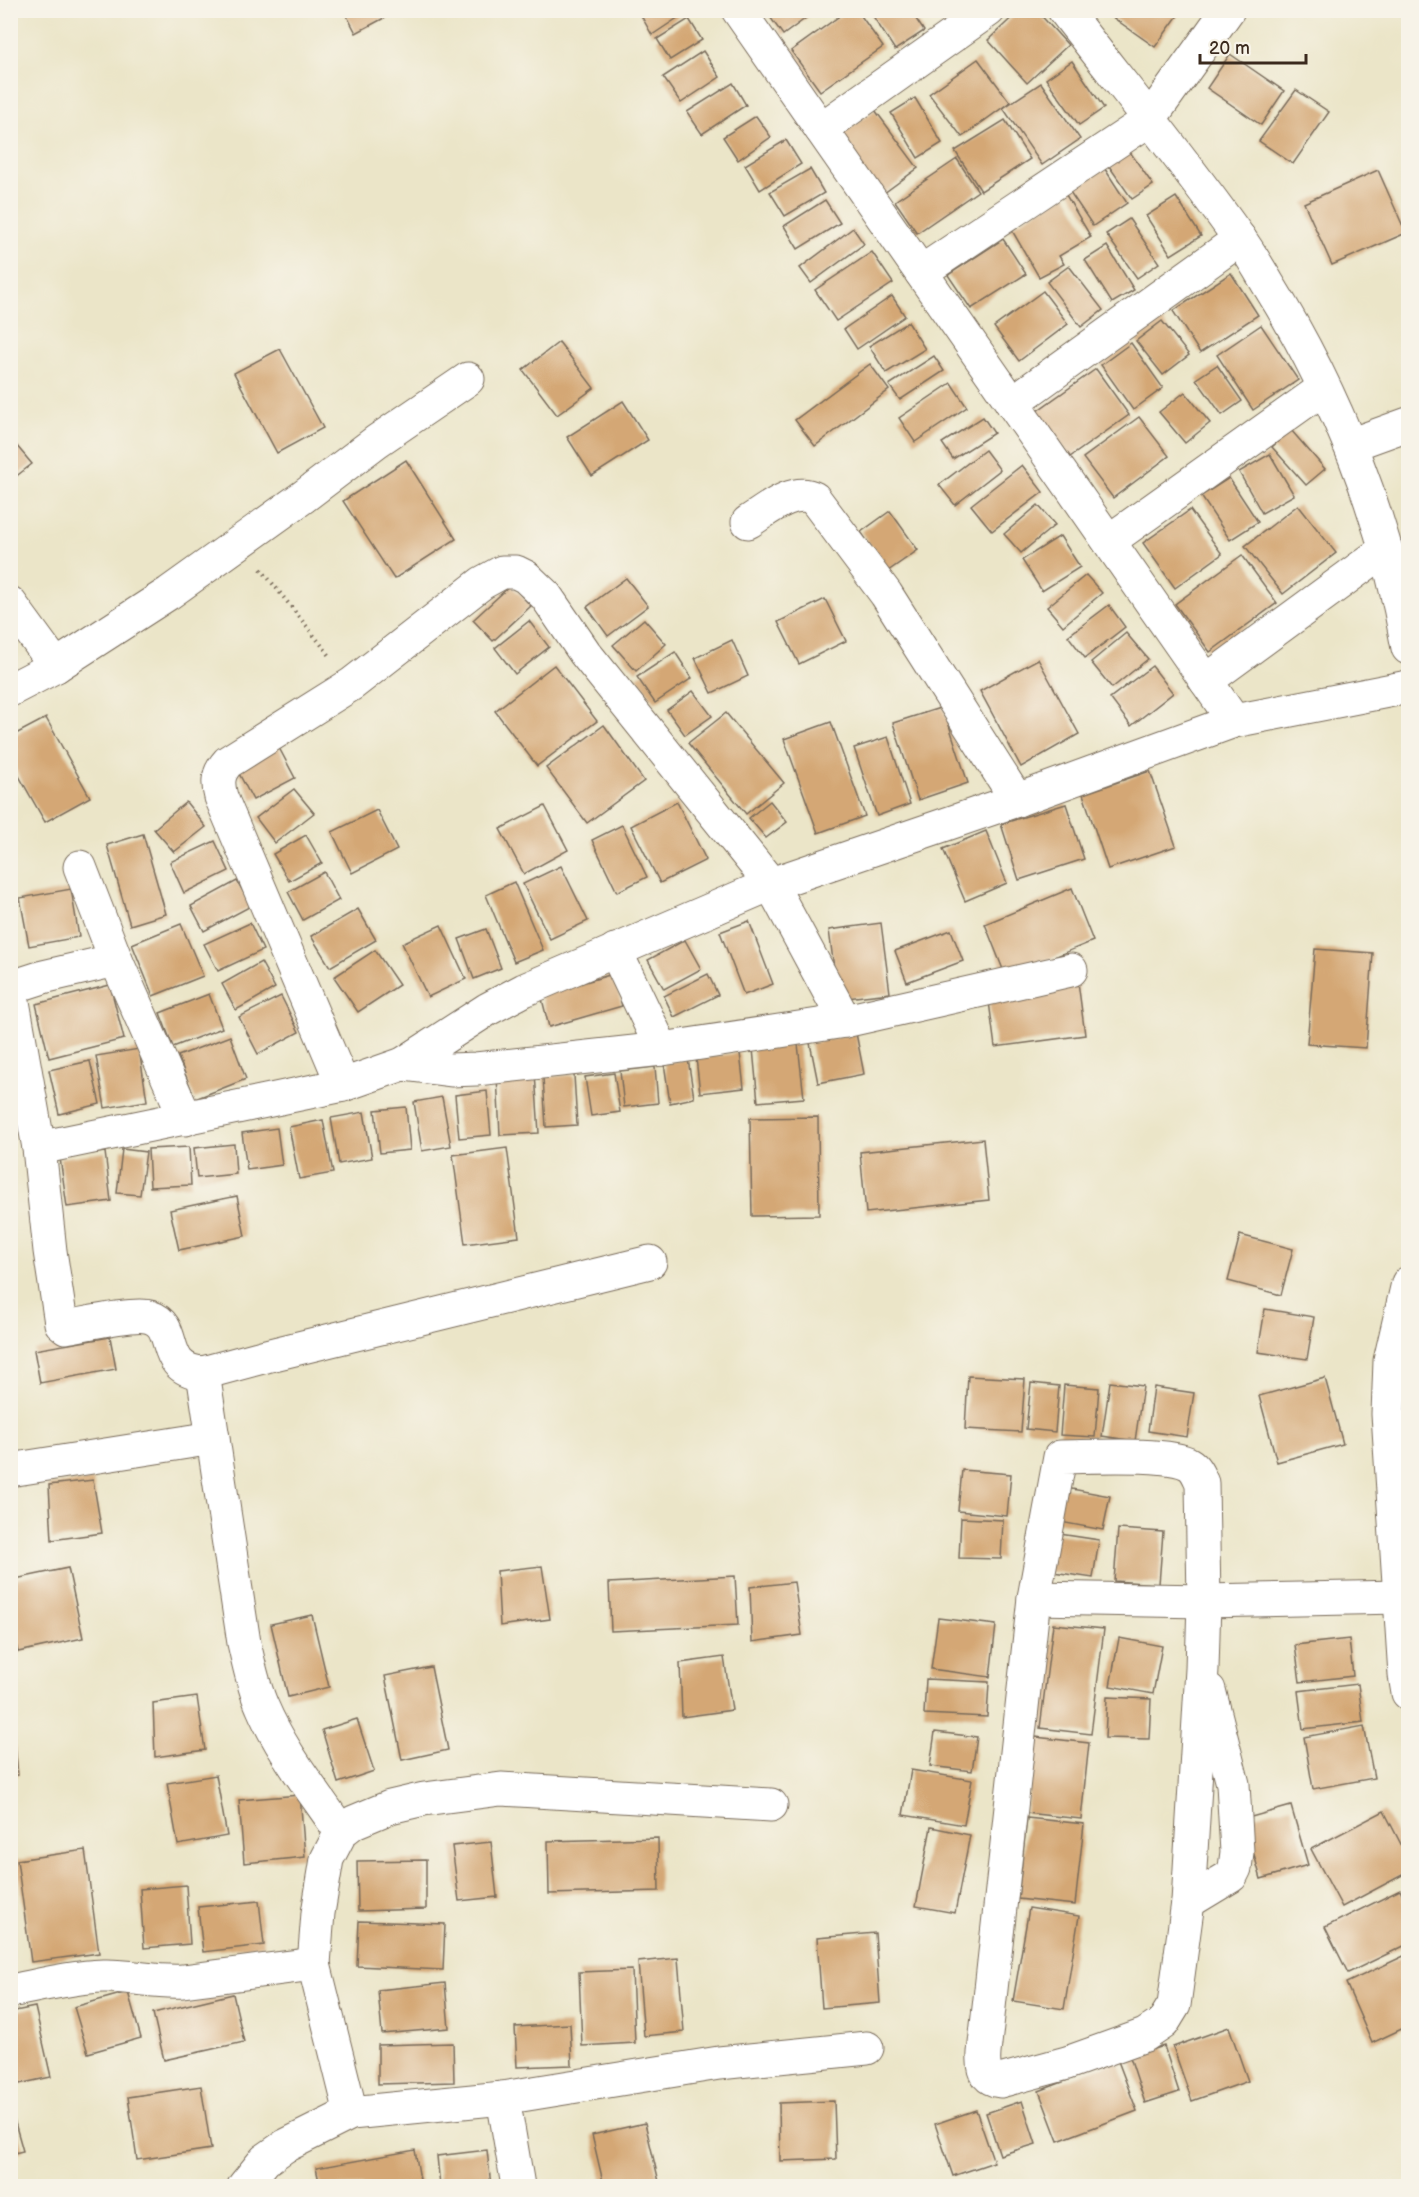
<svg xmlns="http://www.w3.org/2000/svg" width="1419" height="2197" viewBox="0 0 1419 2197" font-family="'Balsamiq Sans',sans-serif">
  <rect width="100%" height="100%" fill="#f7f3e8"/>
  <filter id="ink" filterUnits="userSpaceOnUse"><feTurbulence type="fractalNoise" baseFrequency=".0167" numOctaves="2"/><feDisplacementMap in="SourceGraphic" scale="12" xChannelSelector="R" yChannelSelector="G"/><feConvolveMatrix kernelMatrix="1 2 1 2 8 2 1 2 1" color-interpolation-filters="sRGB"/></filter>
  <filter id="wash" filterUnits="userSpaceOnUse"><feTurbulence type="fractalNoise" baseFrequency=".008" numOctaves="4" result="noise"/><feDisplacementMap in="SourceGraphic" scale="24" xChannelSelector="R" yChannelSelector="G"/><feGaussianBlur stdDeviation="1.35" result="paint"/><feColorMatrix in="noise" values="0 0 0 0 0 0 0 0 0 0 0 0 0 0 0 0 0 1.4 0 .05"/><feComposite in="paint" operator="in"/></filter>
  <g filter="url(#wash)">
    <rect width="100%" height="100%" fill="#ebe5c8"/>
    <g id="blocks">
      <g fill="#d4a775">
        <polygon points="344,10 399,10 356,33"/>
        <polygon points="638,10 679,10 682,15 652,35"/>
        <polygon points="765,10 817,10 783,35"/>
        <polygon points="848,10 857,10 883,47 820,91 791,51"/>
        <polygon points="869,10 910,10 924,31 895,50"/>
        <polygon points="1020,10 1036,10 1068,45 1027,83 988,40"/>
        <polygon points="1110,10 1182,10 1155,47 1108,14"/>
        <polygon points="689,19 702,40 670,60 657,39"/>
        <polygon points="703,51 720,77 681,103 663,77"/>
        <polygon points="1230,54 1284,91 1261,125 1207,88"/>
        <polygon points="978,59 1010,102 962,137 929,94"/>
        <polygon points="1072,61 1104,108 1079,125 1046,79"/>
        <polygon points="733,83 746,105 702,134 687,112"/>
        <polygon points="1041,83 1080,139 1042,165 1003,108"/>
        <polygon points="1296,90 1329,112 1293,164 1259,141"/>
        <polygon points="915,98 942,143 918,158 891,113"/>
        <polygon points="875,110 918,168 880,196 836,138"/>
        <polygon points="756,116 771,137 738,160 723,137"/>
        <polygon points="1005,120 1030,159 981,191 955,151"/>
        <polygon points="786,140 801,164 760,190 745,165"/>
        <polygon points="1130,152 1153,185 1132,199 1109,166"/>
        <polygon points="957,159 978,191 917,233 895,201"/>
        <polygon points="1103,166 1127,203 1093,226 1068,189"/>
        <polygon points="810,169 824,193 785,216 770,192"/>
        <polygon points="1378,170 1406,233 1332,265 1304,203"/>
        <polygon points="1066,195 1091,237 1059,256 1064,264 1039,277 1010,227"/>
        <polygon points="1176,197 1201,236 1171,255 1146,216"/>
        <polygon points="825,200 840,223 798,249 784,226"/>
        <polygon points="1129,219 1159,263 1137,278 1106,234"/>
        <polygon points="853,228 864,244 811,283 800,268"/>
        <polygon points="1003,239 1026,274 971,309 948,275"/>
        <polygon points="1107,246 1134,290 1112,303 1085,260"/>
        <polygon points="872,252 893,283 836,321 815,290"/>
        <polygon points="1069,266 1103,310 1081,327 1047,282"/>
        <polygon points="1231,273 1258,315 1200,353 1173,311"/>
        <polygon points="1043,291 1068,324 1019,361 994,327"/>
        <polygon points="892,296 905,316 857,349 844,329"/>
        <polygon points="1162,321 1189,355 1163,375 1136,341"/>
        <polygon points="908,322 925,349 886,373 869,346"/>
        <polygon points="1261,325 1298,380 1253,410 1217,355"/>
        <polygon points="559,342 594,388 557,415 523,370"/>
        <polygon points="1131,343 1163,388 1133,410 1101,365"/>
        <polygon points="280,349 323,428 277,453 234,373"/>
        <polygon points="934,356 944,371 900,400 889,385"/>
        <polygon points="870,364 889,390 815,446 795,420"/>
        <polygon points="1217,365 1242,401 1222,415 1196,379"/>
        <polygon points="1096,369 1129,415 1070,457 1037,411"/>
        <polygon points="951,383 967,407 915,442 899,418"/>
        <polygon points="1185,392 1210,423 1185,443 1159,412"/>
        <polygon points="623,401 648,440 592,476 567,437"/>
        <polygon points="983,417 994,433 953,459 942,443"/>
        <polygon points="1139,417 1169,456 1113,498 1083,458"/>
        <polygon points="1291,430 1325,469 1306,485 1272,447"/>
        <polygon points="10,438 32,464 10,481"/>
        <polygon points="985,450 1000,470 955,505 939,485"/>
        <polygon points="1270,454 1294,495 1262,513 1239,472"/>
        <polygon points="406,460 456,539 394,579 343,501"/>
        <polygon points="1022,465 1043,492 992,531 971,505"/>
        <polygon points="1229,478 1258,522 1230,540 1201,496"/>
        <polygon points="1038,505 1055,525 1021,553 1004,534"/>
        <polygon points="1298,505 1336,553 1283,594 1245,546"/>
        <polygon points="1190,510 1222,554 1175,588 1143,543"/>
        <polygon points="890,511 918,550 888,571 861,532"/>
        <polygon points="1060,536 1080,567 1042,591 1022,560"/>
        <polygon points="1242,555 1277,603 1210,652 1175,604"/>
        <polygon points="1086,575 1102,593 1063,626 1047,607"/>
        <polygon points="626,578 648,606 608,636 587,607"/>
        <polygon points="511,585 531,606 493,641 473,620"/>
        <polygon points="825,599 846,641 799,664 778,622"/>
        <polygon points="1109,605 1125,627 1085,658 1068,636"/>
        <polygon points="644,619 666,644 636,671 613,645"/>
        <polygon points="529,621 549,647 515,674 495,648"/>
        <polygon points="1126,633 1148,659 1112,688 1091,662"/>
        <polygon points="732,640 748,676 712,693 695,658"/>
        <polygon points="675,652 692,678 655,703 637,677"/>
        <polygon points="1038,659 1079,734 1021,767 980,691"/>
        <polygon points="554,665 597,721 537,766 495,711"/>
        <polygon points="1152,666 1173,693 1131,726 1110,698"/>
        <polygon points="693,691 712,716 685,735 667,710"/>
        <polygon points="943,707 968,783 918,800 893,723"/>
        <polygon points="726,713 784,783 746,814 688,743"/>
        <polygon points="46,718 90,797 45,822 10,760 10,737"/>
        <polygon points="831,722 865,816 818,833 784,739"/>
        <polygon points="604,725 644,781 587,823 546,768"/>
        <polygon points="888,737 910,804 877,816 854,748"/>
        <polygon points="277,744 295,778 253,800 235,766"/>
        <polygon points="1150,771 1176,846 1108,869 1083,794"/>
        <polygon points="294,789 314,813 275,843 256,818"/>
        <polygon points="770,801 787,822 766,838 749,818"/>
        <polygon points="186,802 206,827 174,852 154,829"/>
        <polygon points="677,802 706,860 660,883 631,826"/>
        <polygon points="1066,804 1084,859 1019,880 1001,824"/>
        <polygon points="545,806 568,850 524,874 500,829"/>
        <polygon points="377,810 397,850 352,873 332,832"/>
        <polygon points="622,825 647,877 617,892 592,840"/>
        <polygon points="986,831 1007,883 965,901 943,849"/>
        <polygon points="143,834 166,914 130,925 107,845"/>
        <polygon points="306,835 322,863 289,881 273,854"/>
        <polygon points="215,841 229,871 184,893 170,862"/>
        <polygon points="561,866 588,921 550,939 523,884"/>
        <polygon points="324,872 339,900 303,920 288,892"/>
        <polygon points="237,881 251,906 204,931 191,906"/>
        <polygon points="514,882 543,950 514,962 486,895"/>
        <polygon points="1072,888 1093,941 1006,977 985,924"/>
        <polygon points="71,889 79,937 29,946 20,898"/>
        <polygon points="358,909 376,940 330,967 311,936"/>
        <polygon points="749,921 773,984 744,995 720,932"/>
        <polygon points="250,923 263,950 218,971 204,944"/>
        <polygon points="881,923 890,993 838,999 829,930"/>
        <polygon points="181,924 203,976 153,996 132,944"/>
        <polygon points="441,925 466,979 428,997 402,943"/>
        <polygon points="486,929 501,968 474,979 459,939"/>
        <polygon points="951,930 963,961 907,982 895,951"/>
        <polygon points="685,940 701,969 664,989 648,960"/>
        <polygon points="1315,949 1373,953 1366,1048 1307,1044"/>
        <polygon points="375,950 399,985 358,1012 334,977"/>
        <polygon points="261,962 275,988 236,1010 222,984"/>
        <polygon points="613,974 622,1006 549,1027 541,995"/>
        <polygon points="708,974 718,995 674,1017 664,996"/>
        <polygon points="1078,982 1085,1035 995,1047 988,994"/>
        <polygon points="110,985 124,1039 49,1058 36,1004"/>
        <polygon points="209,994 222,1028 173,1047 160,1013"/>
        <polygon points="281,996 299,1032 258,1054 239,1017"/>
        <polygon points="856,1033 864,1074 818,1083 810,1043"/>
        <polygon points="230,1036 246,1079 195,1099 178,1056"/>
        <polygon points="798,1044 804,1098 758,1102 753,1049"/>
        <polygon points="139,1049 147,1101 105,1108 96,1056"/>
        <polygon points="740,1053 744,1088 700,1093 696,1058"/>
        <polygon points="688,1059 694,1098 670,1103 664,1063"/>
        <polygon points="90,1061 100,1104 59,1114 49,1070"/>
        <polygon points="655,1067 658,1103 624,1107 620,1071"/>
        <polygon points="535,1073 539,1133 500,1135 497,1076"/>
        <polygon points="614,1073 620,1112 591,1116 585,1077"/>
        <polygon points="574,1075 577,1125 546,1127 543,1077"/>
        <polygon points="487,1091 491,1135 459,1138 455,1095"/>
        <polygon points="442,1097 451,1146 422,1151 414,1102"/>
        <polygon points="406,1107 410,1150 380,1153 375,1110"/>
        <polygon points="364,1112 372,1158 339,1164 331,1118"/>
        <polygon points="818,1117 819,1215 752,1216 750,1118"/>
        <polygon points="323,1120 333,1173 299,1179 289,1127"/>
        <polygon points="277,1128 282,1165 247,1170 242,1133"/>
        <polygon points="983,1139 989,1200 866,1213 860,1152"/>
        <polygon points="234,1144 236,1174 197,1178 194,1148"/>
        <polygon points="189,1147 191,1185 150,1187 148,1149"/>
        <polygon points="507,1148 519,1237 465,1244 453,1155"/>
        <polygon points="122,1149 146,1152 140,1195 117,1193"/>
        <polygon points="105,1152 111,1201 67,1207 60,1158"/>
        <polygon points="237,1196 245,1236 179,1250 170,1210"/>
        <polygon points="1240,1235 1293,1249 1281,1295 1228,1281"/>
        <polygon points="1265,1309 1314,1317 1307,1359 1258,1352"/>
        <polygon points="110,1337 116,1369 40,1383 34,1350"/>
        <polygon points="968,1376 1025,1379 1021,1432 965,1429"/>
        <polygon points="1325,1378 1343,1444 1277,1462 1259,1396"/>
        <polygon points="1110,1382 1143,1386 1135,1441 1102,1436"/>
        <polygon points="1031,1383 1059,1386 1055,1432 1026,1429"/>
        <polygon points="1064,1385 1099,1388 1095,1437 1060,1435"/>
        <polygon points="1154,1387 1194,1393 1187,1437 1148,1431"/>
        <polygon points="962,1470 1011,1474 1007,1516 958,1511"/>
        <polygon points="93,1480 102,1533 52,1540 49,1485"/>
        <polygon points="1061,1487 1110,1496 1103,1530 1055,1521"/>
        <polygon points="961,1518 1003,1520 1001,1559 959,1558"/>
        <polygon points="1118,1529 1163,1532 1159,1584 1114,1581"/>
        <polygon points="1053,1533 1099,1540 1093,1578 1047,1571"/>
        <polygon points="542,1566 550,1619 500,1626 497,1571"/>
        <polygon points="68,1568 83,1638 18,1652 10,1619 10,1580"/>
        <polygon points="735,1576 738,1625 611,1631 609,1583"/>
        <polygon points="794,1582 802,1635 752,1642 750,1587"/>
        <polygon points="312,1615 329,1687 288,1697 271,1624"/>
        <polygon points="938,1618 996,1625 990,1677 931,1669"/>
        <polygon points="1053,1624 1104,1629 1091,1734 1040,1728"/>
        <polygon points="1119,1638 1162,1646 1153,1694 1110,1686"/>
        <polygon points="1349,1639 1353,1676 1300,1682 1295,1645"/>
        <polygon points="724,1657 732,1710 682,1717 680,1663"/>
        <polygon points="431,1667 448,1750 402,1760 385,1676"/>
        <polygon points="926,1679 989,1682 987,1717 924,1714"/>
        <polygon points="1358,1684 1363,1722 1303,1729 1298,1691"/>
        <polygon points="197,1697 205,1750 155,1757 153,1703"/>
        <polygon points="1107,1697 1151,1699 1149,1739 1105,1738"/>
        <polygon points="357,1719 374,1771 338,1783 322,1730"/>
        <polygon points="10,1724 13,1724 18,1775 10,1776"/>
        <polygon points="1364,1726 1374,1778 1313,1789 1304,1737"/>
        <polygon points="935,1732 977,1737 972,1771 930,1766"/>
        <polygon points="1035,1737 1089,1743 1081,1819 1026,1813"/>
        <polygon points="911,1770 972,1780 964,1825 903,1815"/>
        <polygon points="216,1775 227,1836 178,1845 167,1783"/>
        <polygon points="300,1795 305,1857 244,1863 239,1800"/>
        <polygon points="1291,1806 1308,1865 1261,1879 1244,1819"/>
        <polygon points="1384,1811 1408,1858 1408,1872 1342,1907 1311,1849"/>
        <polygon points="1027,1818 1084,1824 1075,1905 1018,1899"/>
        <polygon points="931,1827 970,1835 955,1913 916,1906"/>
        <polygon points="658,1838 659,1891 549,1894 548,1841"/>
        <polygon points="491,1842 497,1897 459,1901 452,1846"/>
        <polygon points="85,1850 99,1953 31,1962 17,1860"/>
        <polygon points="426,1860 426,1909 358,1911 357,1861"/>
        <polygon points="186,1885 190,1944 144,1948 140,1889"/>
        <polygon points="1400,1890 1408,1907 1408,1944 1348,1973 1325,1927"/>
        <polygon points="259,1901 264,1945 203,1952 198,1907"/>
        <polygon points="1029,1908 1079,1916 1064,2009 1013,2001"/>
        <polygon points="359,1921 445,1924 443,1970 357,1966"/>
        <polygon points="875,1933 880,2003 822,2008 817,1938"/>
        <polygon points="1408,1954 1408,2026 1372,2043 1346,1983"/>
        <polygon points="678,1958 684,2032 644,2036 638,1962"/>
        <polygon points="632,1970 635,2043 582,2046 579,1972"/>
        <polygon points="445,1983 449,2028 382,2034 378,1990"/>
        <polygon points="128,1992 141,2038 88,2053 74,2007"/>
        <polygon points="233,1994 244,2042 164,2060 153,2013"/>
        <polygon points="35,2007 51,2077 14,2085 10,2067 10,2012"/>
        <polygon points="570,2024 572,2065 517,2067 515,2027"/>
        <polygon points="1229,2027 1248,2081 1192,2101 1173,2047"/>
        <polygon points="453,2043 454,2082 378,2084 378,2045"/>
        <polygon points="1164,2046 1179,2092 1145,2103 1130,2057"/>
        <polygon points="1118,2061 1137,2111 1058,2141 1039,2091"/>
        <polygon points="201,2086 211,2149 137,2160 128,2097"/>
        <polygon points="834,2101 836,2159 780,2161 779,2103"/>
        <polygon points="1022,2101 1036,2144 1000,2155 986,2113"/>
        <polygon points="10,2105 23,2151 10,2154"/>
        <polygon points="976,2110 994,2162 953,2176 935,2124"/>
        <polygon points="645,2123 660,2186 604,2186 592,2135"/>
        <polygon points="415,2150 421,2186 320,2186 316,2168"/>
        <polygon points="487,2150 491,2186 440,2186 437,2156"/>
      </g>
    </g>
  </g>
  <g filter="url(#ink)">
    <use href="#blocks" fill-opacity="0" stroke="#796b5a" stroke-width="1.5"/>
    <g fill="none" stroke-linecap="round" stroke-linejoin="round">
      <g stroke="#796b5a" stroke-width="35">
        <g id="minor">
          <polyline points="738,10 1234,721"/>
          <path d="M1064 10C1123 86 1184 160 1239 238 1250 253 1259 269 1268 284 1337 395 1386 520 1408 648"/>
          <polyline points="821,129 989,10"/>
          <polyline points="921,272 1149,120 1228,10"/>
          <polyline points="1012,403 1240,239"/>
          <polyline points="1350,445 1408,424"/>
          <path d="M748 522C766 511 793 487 814 498L886 594 1017 800"/>
          <polyline points="1109,541 1324,388"/>
          <polyline points="10,603 56,666"/>
          <polyline points="1206,681 1386,549"/>
          <polyline points="10,690 56,666 169,593 303,497 377,441 468,379"/>
          <polyline points="80,867 116,960 186,1119"/>
          <polyline points="615,950 662,1049"/>
          <path d="M10 985 39 1148 50 1251 61 1323 66 1327C84 1324 136 1312 150 1317 180 1326 157 1369 203 1373L244 1643C249 1664 253 1686 262 1706 281 1751 314 1792 341 1832"/>
          <polyline points="12,987 43,977 116,960"/>
          <polyline points="403,1064 451,1070 476,1069 662,1049 845,1021 1071,970"/>
          <path d="M343 1085 221 797C217 782 218 773 228 762L352 684 482 583 502 572H516L526 577 546 596 585 653 771 884 845 1021"/>
          <polyline points="39,1148 343,1085 403,1064 488,1009 524,990 771,884 1017,800 1234,721 1408,687"/>
          <polyline points="1408,1283 1390,1361 1388,1414 1405,1675 1408,1693"/>
          <polyline points="203,1373 266,1356 650,1262"/>
          <path d="M1060 1457C1088 1457 1168 1452 1189 1464 1196 1468 1199 1477 1202 1483L1204 1601 1202 1669 1188 1902 1174 2005 1163 2023 1145 2035 1067 2063 1000 2081C984 2079 983 2067 984 2053L1034 1598Z"/>
          <polyline points="10,1470 213,1438"/>
          <polyline points="1034,1598 1204,1601 1400,1597"/>
          <polyline points="1188,1902 1231,1876 1235,1868 1237,1852 1233,1784 1209,1690"/>
          <path d="M10 1991C41 1985 72 1977 103 1976 130 1975 156 1983 183 1981L314 1964"/>
          <polyline points="503,2098 518,2186"/>
          <polyline points="351,2113 314,1964 318,1913 327,1859 341,1832 354,1822 390,1807 424,1799 501,1789 771,1805"/>
          <polyline points="244,2186 265,2160 285,2146 351,2113 503,2098 719,2063 867,2048"/>
        </g>
      </g>
      <polyline stroke="#796b5a" stroke-width="4" stroke-dasharray="1.5 4.5" stroke-linecap="butt" points="261,569 331,657"/>
      <use href="#minor" stroke="#fff" stroke-width="33"/>
    </g>
  </g>
  <rect width="1419" height="2197" fill="none" stroke="#f7f3e8" stroke-width="36"/>
  <path d="M1200 54v9h106v-9" fill="none" stroke="#3b2a1e" stroke-width="3"/>
  <text x="1209" y="54" font-size="18" fill="#3b2a1e" stroke="#f7f3e8" stroke-width="4.5" paint-order="stroke">20 m</text>
</svg>
